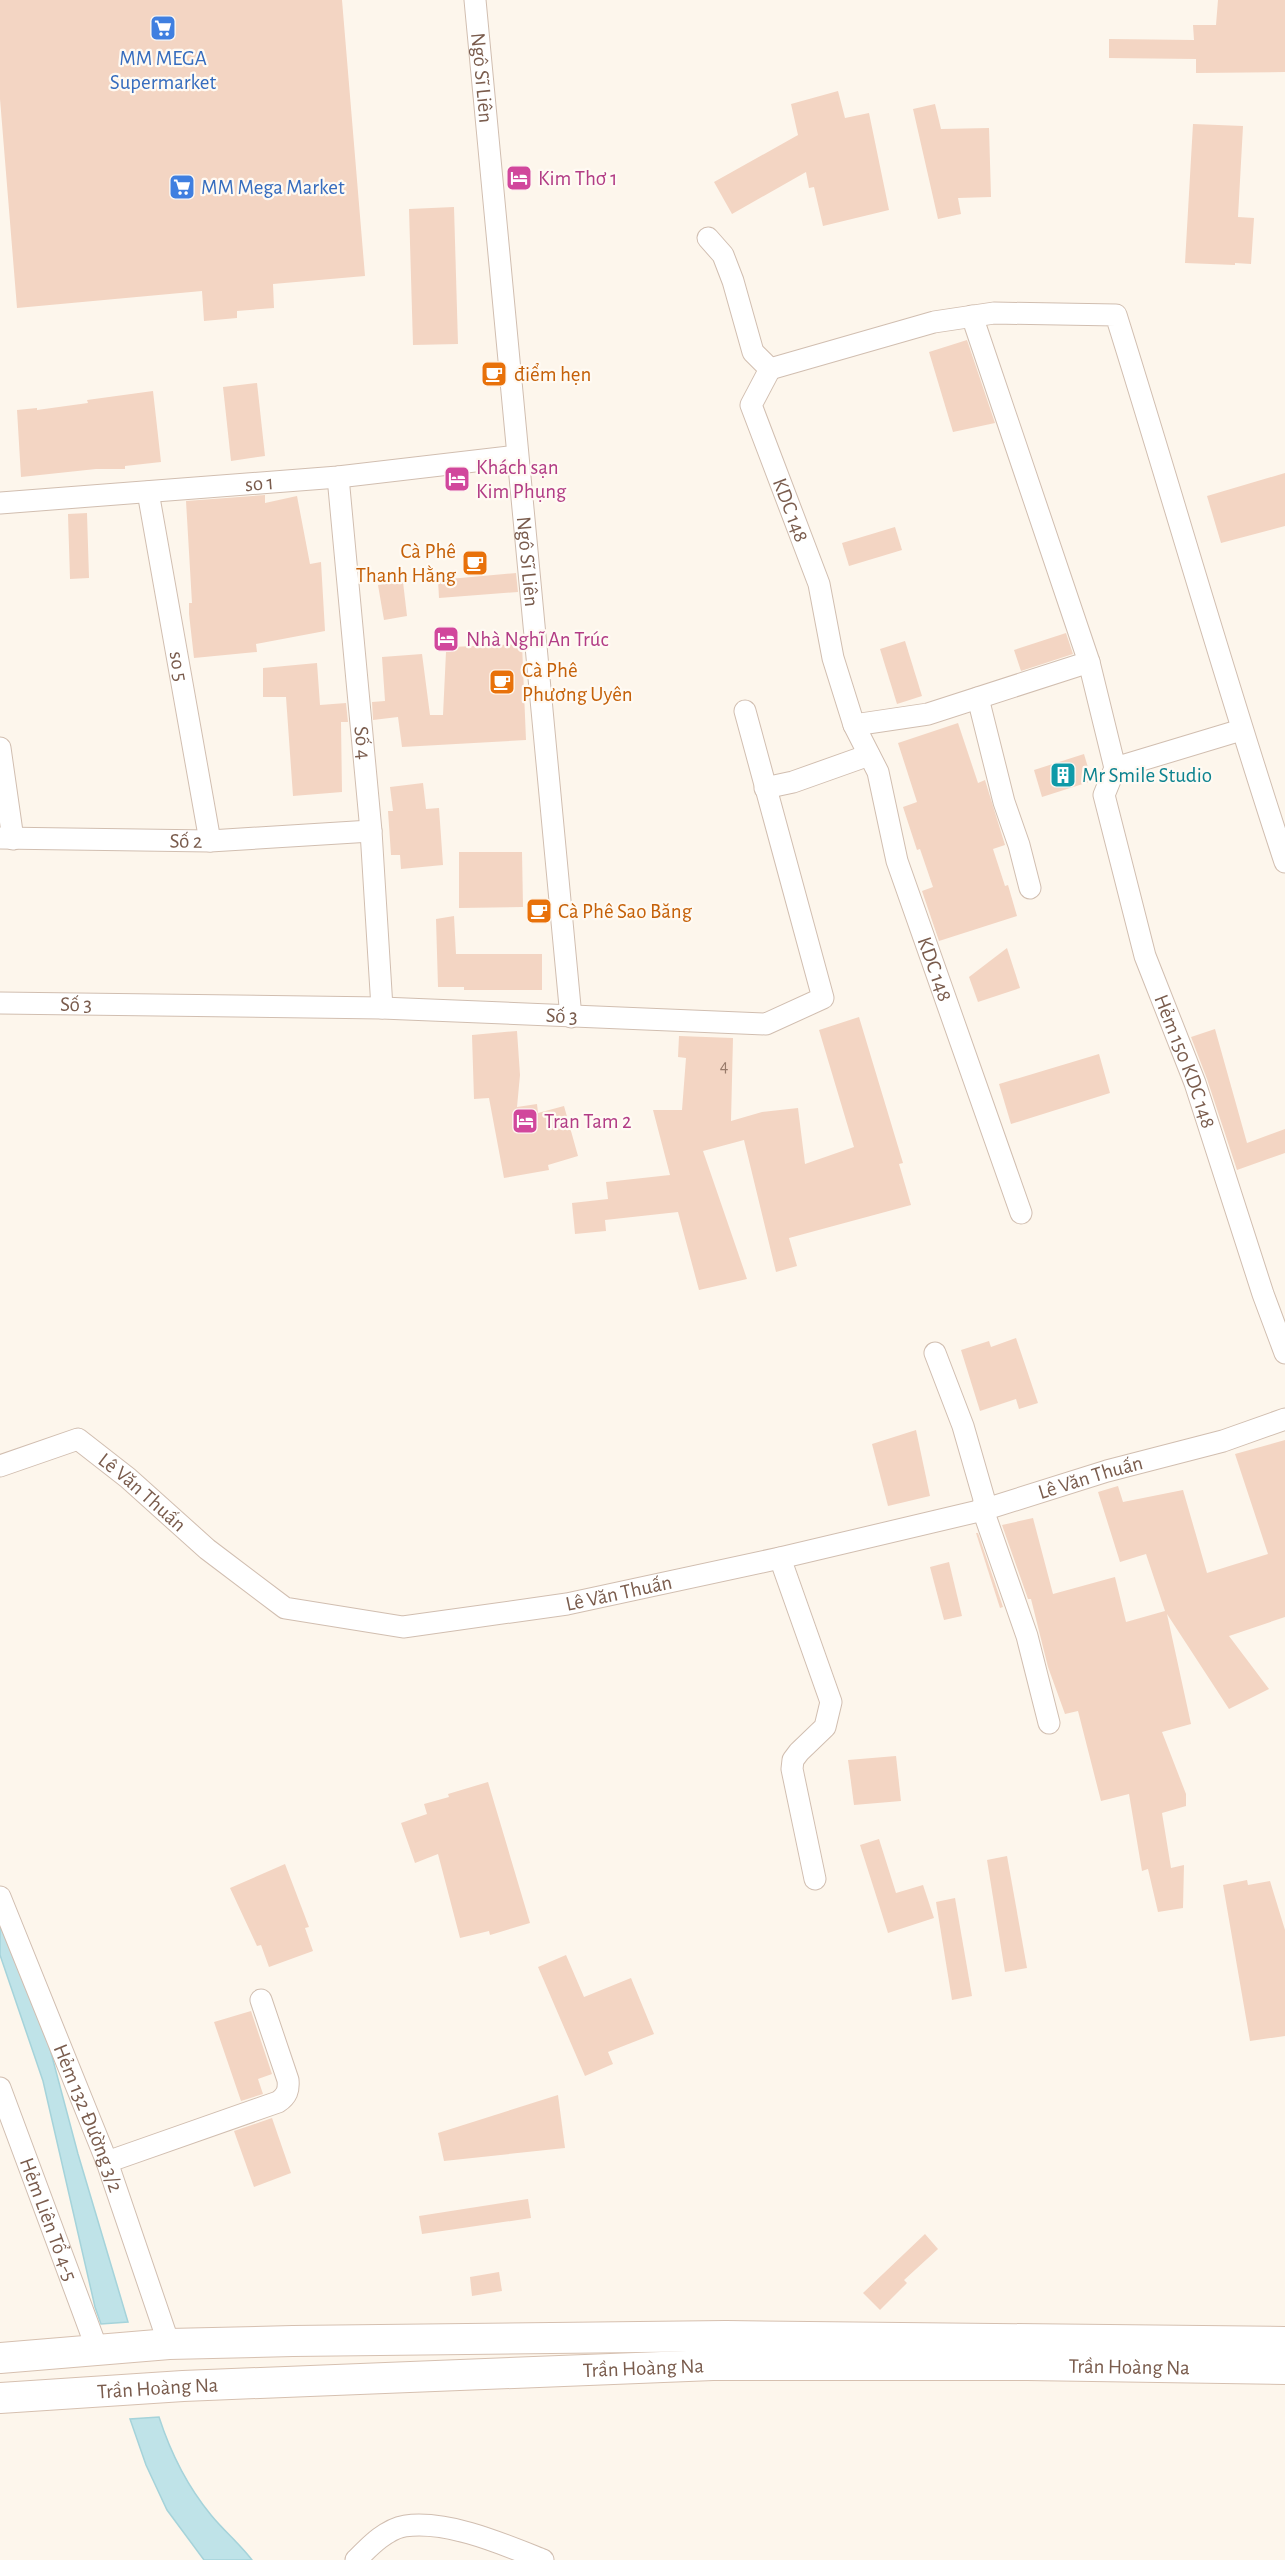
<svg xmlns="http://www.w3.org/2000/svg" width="1285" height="2560" viewBox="0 0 1285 2560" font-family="'Alegreya Sans',sans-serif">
  <rect width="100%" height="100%" fill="#fdf6ec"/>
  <g fill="#bfe3e8" stroke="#a5d3da" stroke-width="1.5">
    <polygon points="0,1922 45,2030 78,2154 128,2322 101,2324 95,2307 43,2081 0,1955"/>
    <path d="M159 2417C170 2451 188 2487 211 2515 224 2531 240 2544 252 2560H204L167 2510 146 2465 130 2419Z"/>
  </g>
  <g fill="#f3d5c3">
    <polygon points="0,0 342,0 365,276 273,284 274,308 237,311 237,318 204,321 202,291 17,308 0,99"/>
    <polygon points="1218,0 1285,0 1285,72 1196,73 1196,59 1109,58 1109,39 1194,40 1193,25 1216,25"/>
    <polygon points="838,91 845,118 869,113 889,210 823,226 814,187 809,188 806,172 732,214 714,182 798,135 791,104"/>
    <polygon points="935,104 941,129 989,128 991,197 958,198 961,214 938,219 913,109"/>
    <polygon points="1193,124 1243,126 1238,217 1254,218 1251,264 1235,263 1235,265 1185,263"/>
    <polygon points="454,207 458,344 413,345 409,209"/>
    <polygon points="967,340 995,423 953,432 929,352"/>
    <polygon points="257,383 265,456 231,461 223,387"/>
    <polygon points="153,391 161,462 125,466 125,469 96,469 21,477 17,410 37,408 37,410 88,403 87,400"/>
    <polygon points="1285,473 1285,526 1221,543 1207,496"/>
    <polygon points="265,495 265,503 297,496 310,564 321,562 325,631 256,644 257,652 194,658 189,614 189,603 192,603 186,501"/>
    <polygon points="87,513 89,578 70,579 68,514"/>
    <polygon points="895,527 902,550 849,566 842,543"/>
    <polygon points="516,573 518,592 439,598 438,580"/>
    <polygon points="403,582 407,616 384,620 378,585"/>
    <polygon points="1066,633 1073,654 1021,671 1014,650"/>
    <polygon points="905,641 922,696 897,704 880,649"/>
    <polygon points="522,644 526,740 402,747 398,717 373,720 372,702 385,701 382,657 422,654 430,715 443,715 446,652 451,652 451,647"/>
    <polygon points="317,663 320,705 346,703 348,722 341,722 342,792 293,796 286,697 263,697 263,668"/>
    <polygon points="958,723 978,783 985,780 1005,845 993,849 1005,886 1008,885 1017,916 939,941 922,891 933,887 920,849 917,850 903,807 917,802 898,743"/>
    <polygon points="1084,754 1092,781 1042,797 1034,770"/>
    <polygon points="423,783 426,809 439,808 443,865 401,869 400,855 391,855 388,811 393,811 390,787"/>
    <polygon points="459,852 522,852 523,907 459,908"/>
    <polygon points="454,916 456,954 542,954 542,990 464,990 464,987 438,987 436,919"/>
    <polygon points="1007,948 1020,988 978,1002 969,977"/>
    <polygon points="859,1017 903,1163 899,1164 911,1205 789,1238 797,1266 776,1272 744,1140 703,1151 747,1279 699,1290 678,1212 605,1220 606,1231 575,1234 572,1203 608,1199 606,1182 670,1175 653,1110 682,1110 686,1058 678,1057 679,1036 733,1038 731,1121 762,1112 798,1108 805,1164 854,1147 819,1030"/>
    <polygon points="1215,1029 1247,1143 1285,1129 1285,1153 1237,1170 1207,1079 1191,1037"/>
    <polygon points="517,1031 520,1075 517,1107 537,1104 538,1113 564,1106 578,1156 548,1165 549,1170 504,1178 489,1098 474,1099 472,1035"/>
    <polygon points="1099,1054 1110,1093 1011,1124 999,1084"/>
    <polygon points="1016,1338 1038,1403 1019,1409 1016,1399 980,1411 961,1350 989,1341 991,1347"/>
    <polygon points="916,1430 930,1496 888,1506 872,1444"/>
    <polygon points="1285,1440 1285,1617 1229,1636 1269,1689 1229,1709 1167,1614 1191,1724 1162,1732 1186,1794 1186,1806 1162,1813 1171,1868 1184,1865 1183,1908 1158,1912 1148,1869 1142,1871 1129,1794 1101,1801 1078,1711 1065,1714 1048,1667 1031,1599 1028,1599 1002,1525 1033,1518 1053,1594 1115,1577 1126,1622 1165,1611 1146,1554 1120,1562 1098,1492 1118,1486 1123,1502 1183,1490 1207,1573 1268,1554 1235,1454"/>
    <polygon points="976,1533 978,1533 1003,1607 1000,1608"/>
    <polygon points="949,1562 962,1616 944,1620 930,1567"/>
    <polygon points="896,1756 901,1801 854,1805 848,1760"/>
    <polygon points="488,1782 530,1923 490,1935 489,1931 460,1938 438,1854 415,1863 401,1823 427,1814 424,1804 449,1797 448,1794"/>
    <polygon points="879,1839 896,1893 923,1885 934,1918 888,1933 860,1845"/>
    <polygon points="1007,1856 1027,1968 1005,1972 987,1860"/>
    <polygon points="285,1864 309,1927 305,1928 313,1951 269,1967 261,1945 257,1946 230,1888"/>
    <polygon points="1247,1880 1248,1885 1270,1881 1285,1930 1285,2036 1250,2041 1223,1885"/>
    <polygon points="955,1898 972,1996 952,2000 936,1902"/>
    <polygon points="566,1955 584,1997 631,1978 654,2034 608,2052 613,2064 585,2076 538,1967"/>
    <polygon points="251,2011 272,2074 258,2079 263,2094 241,2101 214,2022"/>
    <polygon points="558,2095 565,2148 444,2161 438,2133"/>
    <polygon points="272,2118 291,2173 254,2187 234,2131"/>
    <polygon points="528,2199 531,2218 422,2234 419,2216"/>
    <polygon points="925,2234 938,2249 904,2280 907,2283 880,2310 863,2293"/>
    <polygon points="499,2272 502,2291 472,2296 470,2277"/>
  </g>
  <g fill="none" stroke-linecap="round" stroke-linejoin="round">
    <g stroke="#d1beb0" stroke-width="23">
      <g id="street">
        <path id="s1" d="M475 0 571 1017"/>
        <path d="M708 238 723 255 733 281 753 352 770 369 934 322 994 313 1116 315C1173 497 1225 681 1285 862"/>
        <polyline points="972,316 1089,662 1115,768 1241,730"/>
        <path id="s2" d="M770 369 751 405 819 584 833 658 854 725 878 772 897 861 1021 1213"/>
        <path id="s3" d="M338 477 371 831 382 1008"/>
        <path id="s4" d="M148 492 210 841"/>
        <path id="s5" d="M0 503 338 477 517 456"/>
        <polyline points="978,698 1004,802 1019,845 1030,888"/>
        <polyline points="854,725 928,714 1089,662"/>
        <polyline points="0,748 13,839"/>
        <path id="s6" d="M1115 768 1104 795 1145 956 1195 1083 1263 1294 1285 1353"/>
        <polyline points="765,788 793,782 869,755"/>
        <path id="s7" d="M0 838 210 841 371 831"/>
        <path id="s8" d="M0 1003 382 1008 766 1024 823 998 745 711"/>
        <polyline points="935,1353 963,1426 984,1499 983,1510 1027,1636 1049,1723"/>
        <path id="s9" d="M0 1466 78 1439 128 1478 207 1549 285 1608 403 1627 567 1604 780 1558 983 1510 1107 1471 1223 1441 1285 1419"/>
        <polyline points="780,1558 831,1702 825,1727 799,1752 793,1760 792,1769 815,1879"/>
        <path id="s10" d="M0 1897 107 2162 169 2344"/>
        <path id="s11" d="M0 2088 97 2349"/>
        <path d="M107 2162 278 2102C287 2096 289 2090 288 2080L261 2000"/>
        <path d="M356 2560C369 2547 386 2529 405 2526 448 2520 503 2544 543 2560"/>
      </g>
    </g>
    <g stroke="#d6c0b0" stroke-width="32">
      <g id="secondary">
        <polyline points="0,2358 169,2344 293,2341 726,2336 1285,2342"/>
        <path id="s12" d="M0 2398 183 2386 713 2365H1027L1285 2369"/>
      </g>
    </g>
    <use href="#street" stroke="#fff" stroke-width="21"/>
    <use href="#secondary" stroke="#fff" stroke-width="30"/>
  </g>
  <defs>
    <g id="supermarket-square" transform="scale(1.35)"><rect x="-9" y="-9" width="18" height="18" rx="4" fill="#3f7fe0" stroke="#fffaf3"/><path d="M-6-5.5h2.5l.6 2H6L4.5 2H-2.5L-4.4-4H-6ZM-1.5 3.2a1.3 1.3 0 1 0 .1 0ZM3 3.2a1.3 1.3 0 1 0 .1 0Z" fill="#fff"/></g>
    <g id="hotel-square" transform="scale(1.35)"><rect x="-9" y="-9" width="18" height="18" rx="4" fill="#d1479c" stroke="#fffaf3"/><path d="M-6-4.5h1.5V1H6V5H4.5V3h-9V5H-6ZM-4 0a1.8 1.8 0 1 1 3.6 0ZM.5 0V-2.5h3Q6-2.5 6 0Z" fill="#fff"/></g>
    <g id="cafe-square" transform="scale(1.35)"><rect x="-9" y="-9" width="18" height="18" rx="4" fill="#e8710a" stroke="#fffaf3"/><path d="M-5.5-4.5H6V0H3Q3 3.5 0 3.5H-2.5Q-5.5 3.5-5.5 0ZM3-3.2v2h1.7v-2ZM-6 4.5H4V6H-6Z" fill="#fff"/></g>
    <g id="building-square" transform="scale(1.35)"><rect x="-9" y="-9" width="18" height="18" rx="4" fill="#0f9aa8" stroke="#fffaf3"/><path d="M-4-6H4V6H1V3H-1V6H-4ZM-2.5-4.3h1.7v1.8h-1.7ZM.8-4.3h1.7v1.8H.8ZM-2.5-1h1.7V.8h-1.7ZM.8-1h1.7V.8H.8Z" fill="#fff"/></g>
  </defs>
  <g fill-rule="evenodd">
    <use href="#supermarket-square" x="163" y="28"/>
    <use href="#hotel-square" x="519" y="178"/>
    <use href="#supermarket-square" x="182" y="187"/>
    <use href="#cafe-square" x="494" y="374"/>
    <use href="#hotel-square" x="457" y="479"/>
    <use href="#cafe-square" x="475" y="563"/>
    <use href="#hotel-square" x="446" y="639"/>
    <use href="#cafe-square" x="502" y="682"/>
    <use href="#building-square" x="1063" y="775"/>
    <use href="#cafe-square" x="539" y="911"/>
    <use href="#hotel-square" x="525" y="1121"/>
  </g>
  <g text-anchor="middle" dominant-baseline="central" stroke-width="4.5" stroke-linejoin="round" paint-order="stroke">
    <g font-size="18" fill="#987a6a">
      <text x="724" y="1067">4</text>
    </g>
    <g font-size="21" fill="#366cbe" stroke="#fffaf3">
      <text x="163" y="58">MM MEGA<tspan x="163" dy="24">Supermarket</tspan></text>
      <text x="201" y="187" text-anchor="start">MM Mega Market</text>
    </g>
    <g font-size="21" fill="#7a5c4d" stroke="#fffaf3">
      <text stroke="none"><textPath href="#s1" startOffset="78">Ngô Sĩ Liên</textPath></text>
      <text stroke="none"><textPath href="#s5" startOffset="260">so 1</textPath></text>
      <text stroke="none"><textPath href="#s2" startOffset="153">KDC 148</textPath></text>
      <text stroke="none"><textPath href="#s1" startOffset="564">Ngô Sĩ Liên</textPath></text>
      <text stroke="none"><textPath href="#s4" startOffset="177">so 5</textPath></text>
      <text stroke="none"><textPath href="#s3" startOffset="267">Số 4</textPath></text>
      <text stroke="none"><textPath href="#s7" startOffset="186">Số 2</textPath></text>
      <text stroke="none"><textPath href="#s2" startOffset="636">KDC 148</textPath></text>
      <text stroke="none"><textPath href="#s8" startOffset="76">Số 3</textPath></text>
      <text stroke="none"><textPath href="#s8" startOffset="562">Số 3</textPath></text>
      <text stroke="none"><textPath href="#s6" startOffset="308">Hẻm 150 KDC 148</textPath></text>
      <text stroke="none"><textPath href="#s9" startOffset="1174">Lê Văn Thuấn</textPath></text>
      <text stroke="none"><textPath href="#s9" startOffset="166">Lê Văn Thuấn</textPath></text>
      <text stroke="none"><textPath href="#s9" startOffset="688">Lê Văn Thuấn</textPath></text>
      <text stroke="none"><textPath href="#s10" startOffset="238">Hẻm 132 Đường 3/2</textPath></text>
      <text stroke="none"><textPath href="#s11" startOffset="140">Hẻm Liên Tổ 4-5</textPath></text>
      <text stroke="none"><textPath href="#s12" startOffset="1130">Trần Hoàng Na</textPath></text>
      <text stroke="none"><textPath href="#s12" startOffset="644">Trần Hoàng Na</textPath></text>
      <text stroke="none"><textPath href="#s12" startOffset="158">Trần Hoàng Na</textPath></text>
    </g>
    <g font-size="21" fill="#b23c85" stroke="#fffaf3" text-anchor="start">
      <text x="538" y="178">Kim Thơ 1</text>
      <text x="476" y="467">Khách sạn<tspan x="476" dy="24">Kim Phụng</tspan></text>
      <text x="466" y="639">Nhà Nghĩ An Trúc</text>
      <text x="544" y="1121">Tran Tam 2</text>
    </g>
    <g font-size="21" fill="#c56008" stroke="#fffaf3" text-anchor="start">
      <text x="514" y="374">điểm hẹn</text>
      <text x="456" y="551" text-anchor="end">Cà Phê<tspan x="456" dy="24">Thanh Hằng</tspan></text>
      <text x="522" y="670">Cà Phê<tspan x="522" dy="24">Phương Uyên</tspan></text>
      <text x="558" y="911">Cà Phê Sao Băng</text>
    </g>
    <g font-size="21" fill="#0d838f" stroke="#fffaf3" text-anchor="start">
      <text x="1082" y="775">Mr Smile Studio</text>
    </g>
  </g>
</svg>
